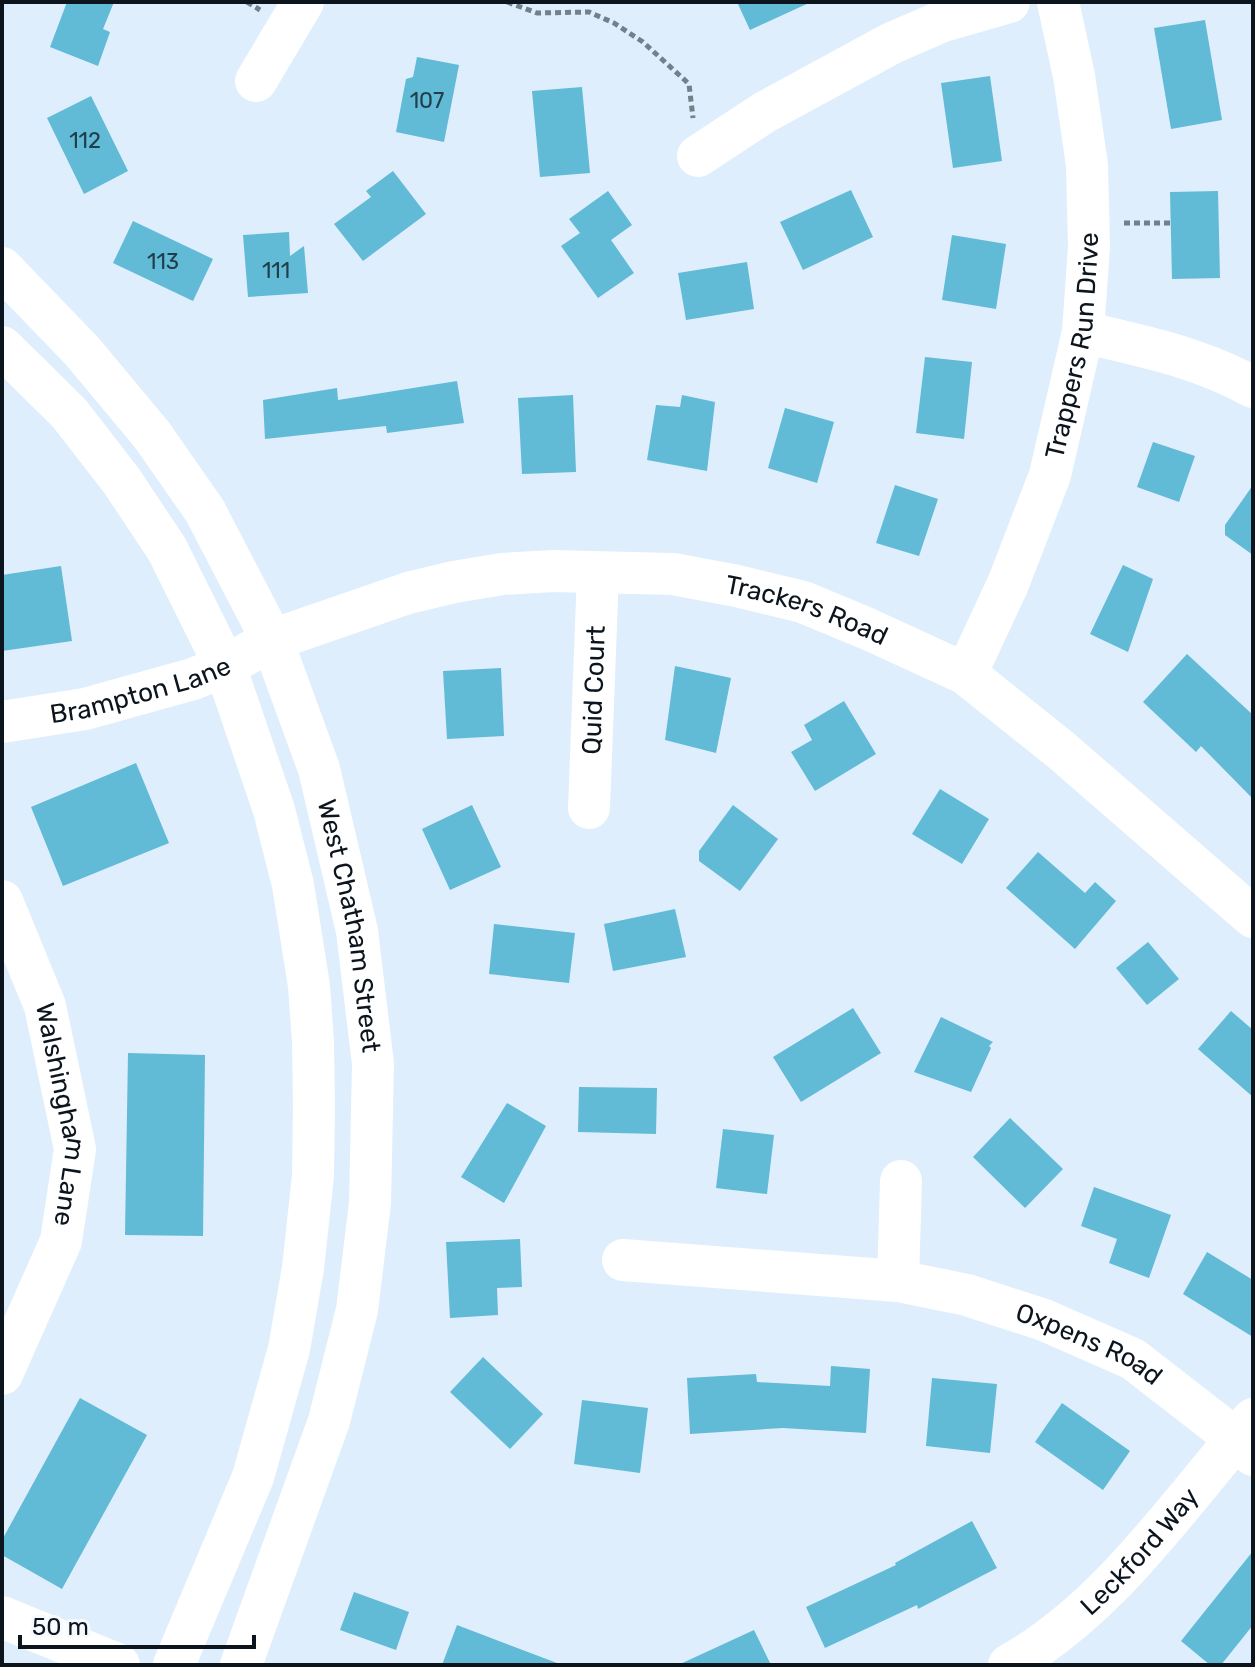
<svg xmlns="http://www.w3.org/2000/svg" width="1255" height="1667" viewBox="0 0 1255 1667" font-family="Rubik,sans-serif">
  <rect width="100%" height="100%" fill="#deeefc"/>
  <g fill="#61bad6">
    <polygon points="67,2 114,2 103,29 110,32 98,66 50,47"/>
    <polygon points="737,2 811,2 750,30"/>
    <polygon points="1205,20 1222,120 1171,129 1154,28"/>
    <polygon points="417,57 459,65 444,142 396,132 406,79 413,77"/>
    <polygon points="990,76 1002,161 953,168 941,83"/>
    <polygon points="582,87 590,173 540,177 532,91"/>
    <polygon points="91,96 128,171 84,194 47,118"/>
    <polygon points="393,171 426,214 363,261 334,224 371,197 366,191"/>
    <polygon points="851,190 873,237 803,270 780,222"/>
    <polygon points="608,191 632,225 611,240 634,273 598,298 561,246 580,233 569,219"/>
    <polygon points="1218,191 1220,278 1172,279 1170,192"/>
    <polygon points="133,221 213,259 193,301 113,263"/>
    <polygon points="289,232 290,256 304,246 308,293 248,297 243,235"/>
    <polygon points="952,235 1006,244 996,309 942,300"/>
    <polygon points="747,262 754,309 686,320 678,273"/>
    <polygon points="925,357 972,362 964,439 916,433"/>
    <polygon points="457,381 464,423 387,433 386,426 265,439 263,400 337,388 338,400"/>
    <polygon points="573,395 576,472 522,474 518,398"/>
    <polygon points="682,395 715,402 707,471 647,460 656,405 680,407"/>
    <polygon points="785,408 834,422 817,483 768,468"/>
    <polygon points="1153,442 1195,456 1179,502 1137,487"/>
    <polygon points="895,485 938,499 919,556 876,543"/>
    <polygon points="1253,485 1253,555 1225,535 1225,525"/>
    <polygon points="1123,565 1153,579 1128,652 1090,634"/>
    <polygon points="61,566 72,641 2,651 2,575"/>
    <polygon points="1187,654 1253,715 1253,799 1201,746 1196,752 1143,702"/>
    <polygon points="675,666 731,678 716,753 665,740"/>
    <polygon points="501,668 504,736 447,739 443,671"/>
    <polygon points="844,701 876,754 815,791 791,752 812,740 804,725"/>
    <polygon points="136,763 169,843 63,886 31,807"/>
    <polygon points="940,789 989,819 962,864 912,834"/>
    <polygon points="472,805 501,867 450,890 422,829"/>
    <polygon points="733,805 778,839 740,891 699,861 699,851"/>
    <polygon points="1038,852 1085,893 1095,882 1116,901 1075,949 1006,888"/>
    <polygon points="675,909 686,957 613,971 604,924"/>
    <polygon points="494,924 575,933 569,983 489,974"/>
    <polygon points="1148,942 1179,979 1147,1005 1116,968"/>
    <polygon points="853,1008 881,1053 801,1102 773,1057"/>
    <polygon points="1231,1011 1253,1030 1253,1097 1198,1049"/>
    <polygon points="941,1017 993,1042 989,1046 991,1048 971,1092 914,1072"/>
    <polygon points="128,1053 205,1055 203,1236 125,1235"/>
    <polygon points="579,1087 657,1088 656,1134 578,1132"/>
    <polygon points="507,1103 546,1126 504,1203 461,1177"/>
    <polygon points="1010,1118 1063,1169 1025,1208 973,1157"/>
    <polygon points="723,1129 774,1135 767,1194 716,1188"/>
    <polygon points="1094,1187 1171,1215 1149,1278 1109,1263 1117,1239 1081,1226"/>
    <polygon points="520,1239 522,1287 497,1288 498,1315 450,1318 446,1242"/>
    <polygon points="1207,1252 1253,1280 1253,1337 1183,1294"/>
    <polygon points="483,1357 543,1414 510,1449 450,1392"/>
    <polygon points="831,1366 870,1369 866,1433 783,1428 690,1434 687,1378 756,1374 757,1382 830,1386"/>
    <polygon points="932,1378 997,1384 990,1453 926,1446"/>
    <polygon points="80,1398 147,1435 62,1589 2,1555 2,1540"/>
    <polygon points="582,1400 648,1408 640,1473 574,1464"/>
    <polygon points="1062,1403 1130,1451 1103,1490 1035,1442"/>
    <polygon points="972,1521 997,1568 918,1609 917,1605 825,1648 806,1607 896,1565 895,1563"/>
    <polygon points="1253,1551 1253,1625 1221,1665 1210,1665 1181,1641"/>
    <polygon points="354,1592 409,1612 396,1650 340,1630"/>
    <polygon points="457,1625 557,1663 556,1665 442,1665"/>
    <polygon points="754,1630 771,1665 678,1665"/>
  </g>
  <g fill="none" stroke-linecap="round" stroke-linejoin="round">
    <g stroke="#737f8a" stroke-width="5" stroke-dasharray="6 4" stroke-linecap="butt">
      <polyline points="247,2 260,10"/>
      <polyline points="507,2 537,13 589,12 614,23 643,42 689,84 693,118"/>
      <polyline points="1124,223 1171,223"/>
    </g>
    <g stroke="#fff" stroke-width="42">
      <polyline points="256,81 303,2"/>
      <polyline points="698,156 765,112 892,43 943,21 1009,2"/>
      <path id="s1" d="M2 268 82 351 152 435 205 511 272 640 319 769 357 931 373 1064 370 1203 357 1310 329 1421 241 1665"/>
      <path d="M1083 332C1143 346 1198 357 1253 387"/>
      <polyline points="2,347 69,413 121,480 167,549 225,666 274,810 293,885 309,986 313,1042 314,1106 313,1176 303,1268 289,1349 253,1477 174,1665"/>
      <path id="s2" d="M966 674 1008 584 1050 475 1083 332 1089 247 1087 165 1074 76 1058 2"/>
      <path id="s3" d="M2 722 85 709 193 679 225 666 272 640 408 593 454 582 502 574 553 571 673 574 737 586 803 602 868 629 966 674 1062 751 1253 917"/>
      <path id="s4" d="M589 808 598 573"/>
      <path id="s5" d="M2 901 45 1006 75 1149 61 1241 2 1374"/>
      <path id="s6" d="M623 1260 898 1281 967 1295 1044 1320 1133 1359 1236 1439 1253 1455"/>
      <polyline points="898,1281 901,1181"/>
      <polyline points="2,1617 119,1665"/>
      <path id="s7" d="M1009 1665C1109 1609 1179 1504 1253 1419"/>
    </g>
  </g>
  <g text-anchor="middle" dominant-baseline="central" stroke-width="7" stroke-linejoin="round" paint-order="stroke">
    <g font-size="22" fill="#213e4b">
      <text x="427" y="100">107</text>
      <text x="85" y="140">112</text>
      <text x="163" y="261">113</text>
      <text x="276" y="270">111</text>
    </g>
    <g font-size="26" fill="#0c151d" stroke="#f4fafe">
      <text stroke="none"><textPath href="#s2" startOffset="348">Trappers Run Drive</textPath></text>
      <text stroke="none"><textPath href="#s3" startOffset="834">Trackers Road</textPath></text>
      <text stroke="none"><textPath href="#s3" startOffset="142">Brampton Lane</textPath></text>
      <text stroke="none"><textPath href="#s4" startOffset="118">Quid Court</textPath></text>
      <text stroke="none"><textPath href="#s1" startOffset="760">West Chatham Street</textPath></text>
      <text stroke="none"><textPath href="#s5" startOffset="224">Walshingham Lane</textPath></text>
      <text stroke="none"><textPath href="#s6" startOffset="478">Oxpens Road</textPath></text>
      <text stroke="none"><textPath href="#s7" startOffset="174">Leckford Way</textPath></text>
    </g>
  </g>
  <rect width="1255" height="1667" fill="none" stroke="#0c151d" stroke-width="8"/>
  <path d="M20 1635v12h234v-12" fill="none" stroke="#0c151d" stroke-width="4"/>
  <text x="32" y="1635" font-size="24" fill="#0c151d" stroke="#f4fafe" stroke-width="6" paint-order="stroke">50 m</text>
</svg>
